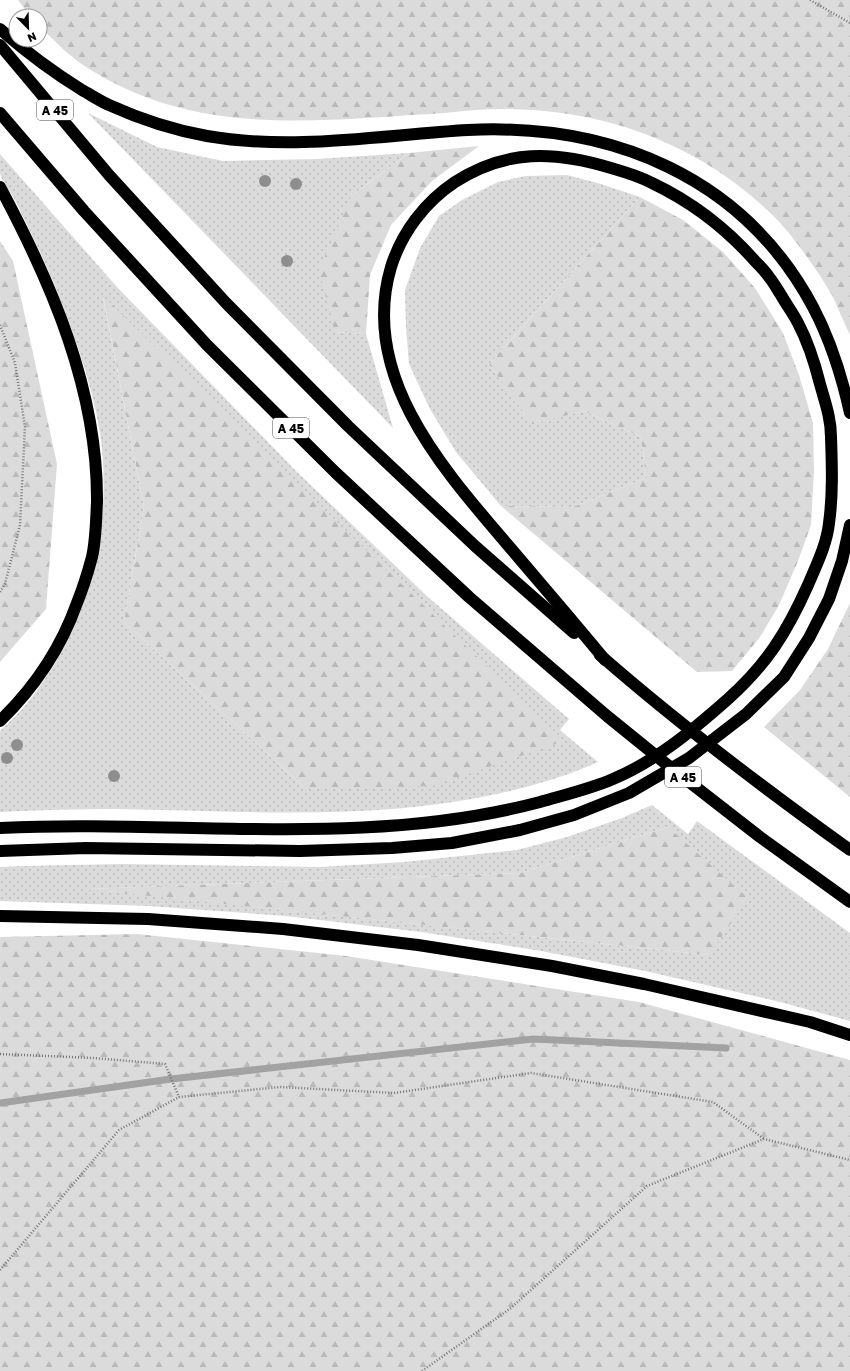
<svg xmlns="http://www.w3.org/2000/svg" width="850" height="1371" viewBox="0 0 850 1371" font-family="'Golos Text',sans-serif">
  <defs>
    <pattern id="grass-dots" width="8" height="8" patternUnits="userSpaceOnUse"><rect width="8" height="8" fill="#dbdbdb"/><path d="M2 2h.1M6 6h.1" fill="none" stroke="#bababa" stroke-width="1.8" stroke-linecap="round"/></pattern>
    <pattern id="forest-firs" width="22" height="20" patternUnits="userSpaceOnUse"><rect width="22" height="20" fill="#dbdbdb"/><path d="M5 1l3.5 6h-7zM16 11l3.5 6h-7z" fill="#bababa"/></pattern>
  </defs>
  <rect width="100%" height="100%" fill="#fff"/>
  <g fill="url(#grass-dots)" fill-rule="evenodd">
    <polygon points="88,113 157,147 223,161 317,159 409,153 351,196 335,332 366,334 393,428"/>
    <path d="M0 154 117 287 296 471 428 597 569 719 560 730 598 762C574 773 551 780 526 787 393 823 252 811 115 809 77 809 38 810 0 812V731C8 723 17 715 24 707 88 631 114 530 100 433 91 378 71 325 50 274 39 249 27 225 15 200 11 193 1 180 0 173 0 167 0 160 0 154ZM103 297 306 789 124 622 144 507Z"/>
    <polygon points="567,175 601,184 640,197 489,364 532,423 584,411 641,437 646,478 573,507 501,506 456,452 430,409 409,364 406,327 405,290 420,248 439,216 462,200 498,182 526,176"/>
    <path d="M652 805 688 834 697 821 850 933V1021L780 1002 645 971 541 951 421 932 286 916 149 906 0 901V867L23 866 121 864 320 867 404 862 517 850 567 837 622 818ZM668 827 709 955 88 889 520 873Z"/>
  </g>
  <g fill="url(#forest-firs)">
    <path d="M18 0H850V335C844 323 839 310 833 297 820 274 804 252 788 232 775 216 759 202 744 190 673 134 590 109 501 109 482 109 463 111 445 113 319 120 198 139 86 67 69 56 55 41 40 27V16H30Z"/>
    <polygon points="479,146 432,181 391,225 370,275 366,334 335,332 319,270 351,196 409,153"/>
    <polygon points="640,197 683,220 723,252 755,288 783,333 799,375 813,423 814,471 811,525 798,561 779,605 760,637 732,671 697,672 501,506 573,507 646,478 641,437 584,411 532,424 489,364"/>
    <polygon points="0,241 13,261 57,464 46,609 0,662"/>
    <polygon points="103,296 564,741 433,786 306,789 124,622 144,507"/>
    <polygon points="850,603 850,797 764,727 800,690 828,649"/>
    <polygon points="668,827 748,898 709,955 84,889 520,873"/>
    <polygon points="137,934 346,956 639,1002 850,1060 850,1371 0,1371 0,937"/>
  </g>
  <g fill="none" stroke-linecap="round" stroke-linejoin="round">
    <polyline stroke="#a2a2a2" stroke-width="7" points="0,1103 171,1079 533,1039 726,1048"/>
    <g stroke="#767676" stroke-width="2.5" stroke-dasharray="1 2" stroke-linecap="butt">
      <polyline points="810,0 850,23"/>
      <polyline points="0,325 15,363 25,427 20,525 5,584 0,592"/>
      <polyline points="0,1054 93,1058 165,1064 179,1097"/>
      <polyline points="0,1270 119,1130 179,1097 280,1087 394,1093 531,1073 713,1102 764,1139"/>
      <polyline points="422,1371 511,1308 647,1186 764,1139 850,1160"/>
    </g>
    <g stroke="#000" stroke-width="12">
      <path d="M0 29C26 52 53 72 82 90 91 95 100 101 109 105 140 119 173 130 207 136 294 151 381 135 468 130 611 123 743 176 813 307 831 341 842 377 850 413"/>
      <polyline points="0,45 109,175 226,303 348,426 475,546 574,633"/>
      <polyline points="0,113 84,211 207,345 336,473 469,597 607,716 665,763 760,837 850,902"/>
      <path d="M0 187C52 284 98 391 97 502 96 520 96 539 92 557 88 572 83 588 77 603 61 648 35 687 0 721"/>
      <path d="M600 655C680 725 765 789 850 850"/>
      <path d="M0 828C180 819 364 849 540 802 564 795 590 789 613 779 656 761 693 730 728 699 767 664 787 632 808 585 816 566 827 544 829 523 833 495 832 465 831 437 831 418 825 402 820 384 815 364 808 342 798 323 793 313 786 304 781 295 777 289 774 283 769 277 765 271 760 266 755 261 725 227 692 202 652 183 639 176 625 172 611 168 555 151 506 149 455 182 425 202 402 232 391 267 359 375 442 468 507 544 540 583 573 621 605 660"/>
      <polyline points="0,851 86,848 300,851 392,848 452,843 520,830 574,815 629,793 689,758 746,714 784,677 809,638 829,599 842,561 850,525"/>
      <polyline points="0,916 148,919 283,929 418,945 552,966 644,984 810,1022 850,1035"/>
    </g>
  </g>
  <g fill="#8e8e8e">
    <circle cx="265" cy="181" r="6"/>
    <circle cx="296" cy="184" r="6"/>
    <circle cx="287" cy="261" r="6"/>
    <circle cx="17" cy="745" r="6"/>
    <circle cx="7" cy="758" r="6"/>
    <circle cx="114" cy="776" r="6"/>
  </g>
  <g text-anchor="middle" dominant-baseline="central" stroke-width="3" stroke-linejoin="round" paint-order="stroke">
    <g fill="#fff" stroke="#4c4c4c" stroke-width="1">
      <rect x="37" y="100" width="36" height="20" rx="3"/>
      <rect x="273" y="418" width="36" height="20" rx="3"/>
      <rect x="665" y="767" width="36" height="20" rx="3"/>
    </g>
    <g font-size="12" font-weight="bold" fill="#000">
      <text x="55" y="110">A 45</text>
      <text x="291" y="428">A 45</text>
      <text x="683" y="777">A 45</text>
    </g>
  </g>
  <g transform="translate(28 28) rotate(157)"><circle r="19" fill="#ffffff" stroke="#999999"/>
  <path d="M0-3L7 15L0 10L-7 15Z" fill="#000000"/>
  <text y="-6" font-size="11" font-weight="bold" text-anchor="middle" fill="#000000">N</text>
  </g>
</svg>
